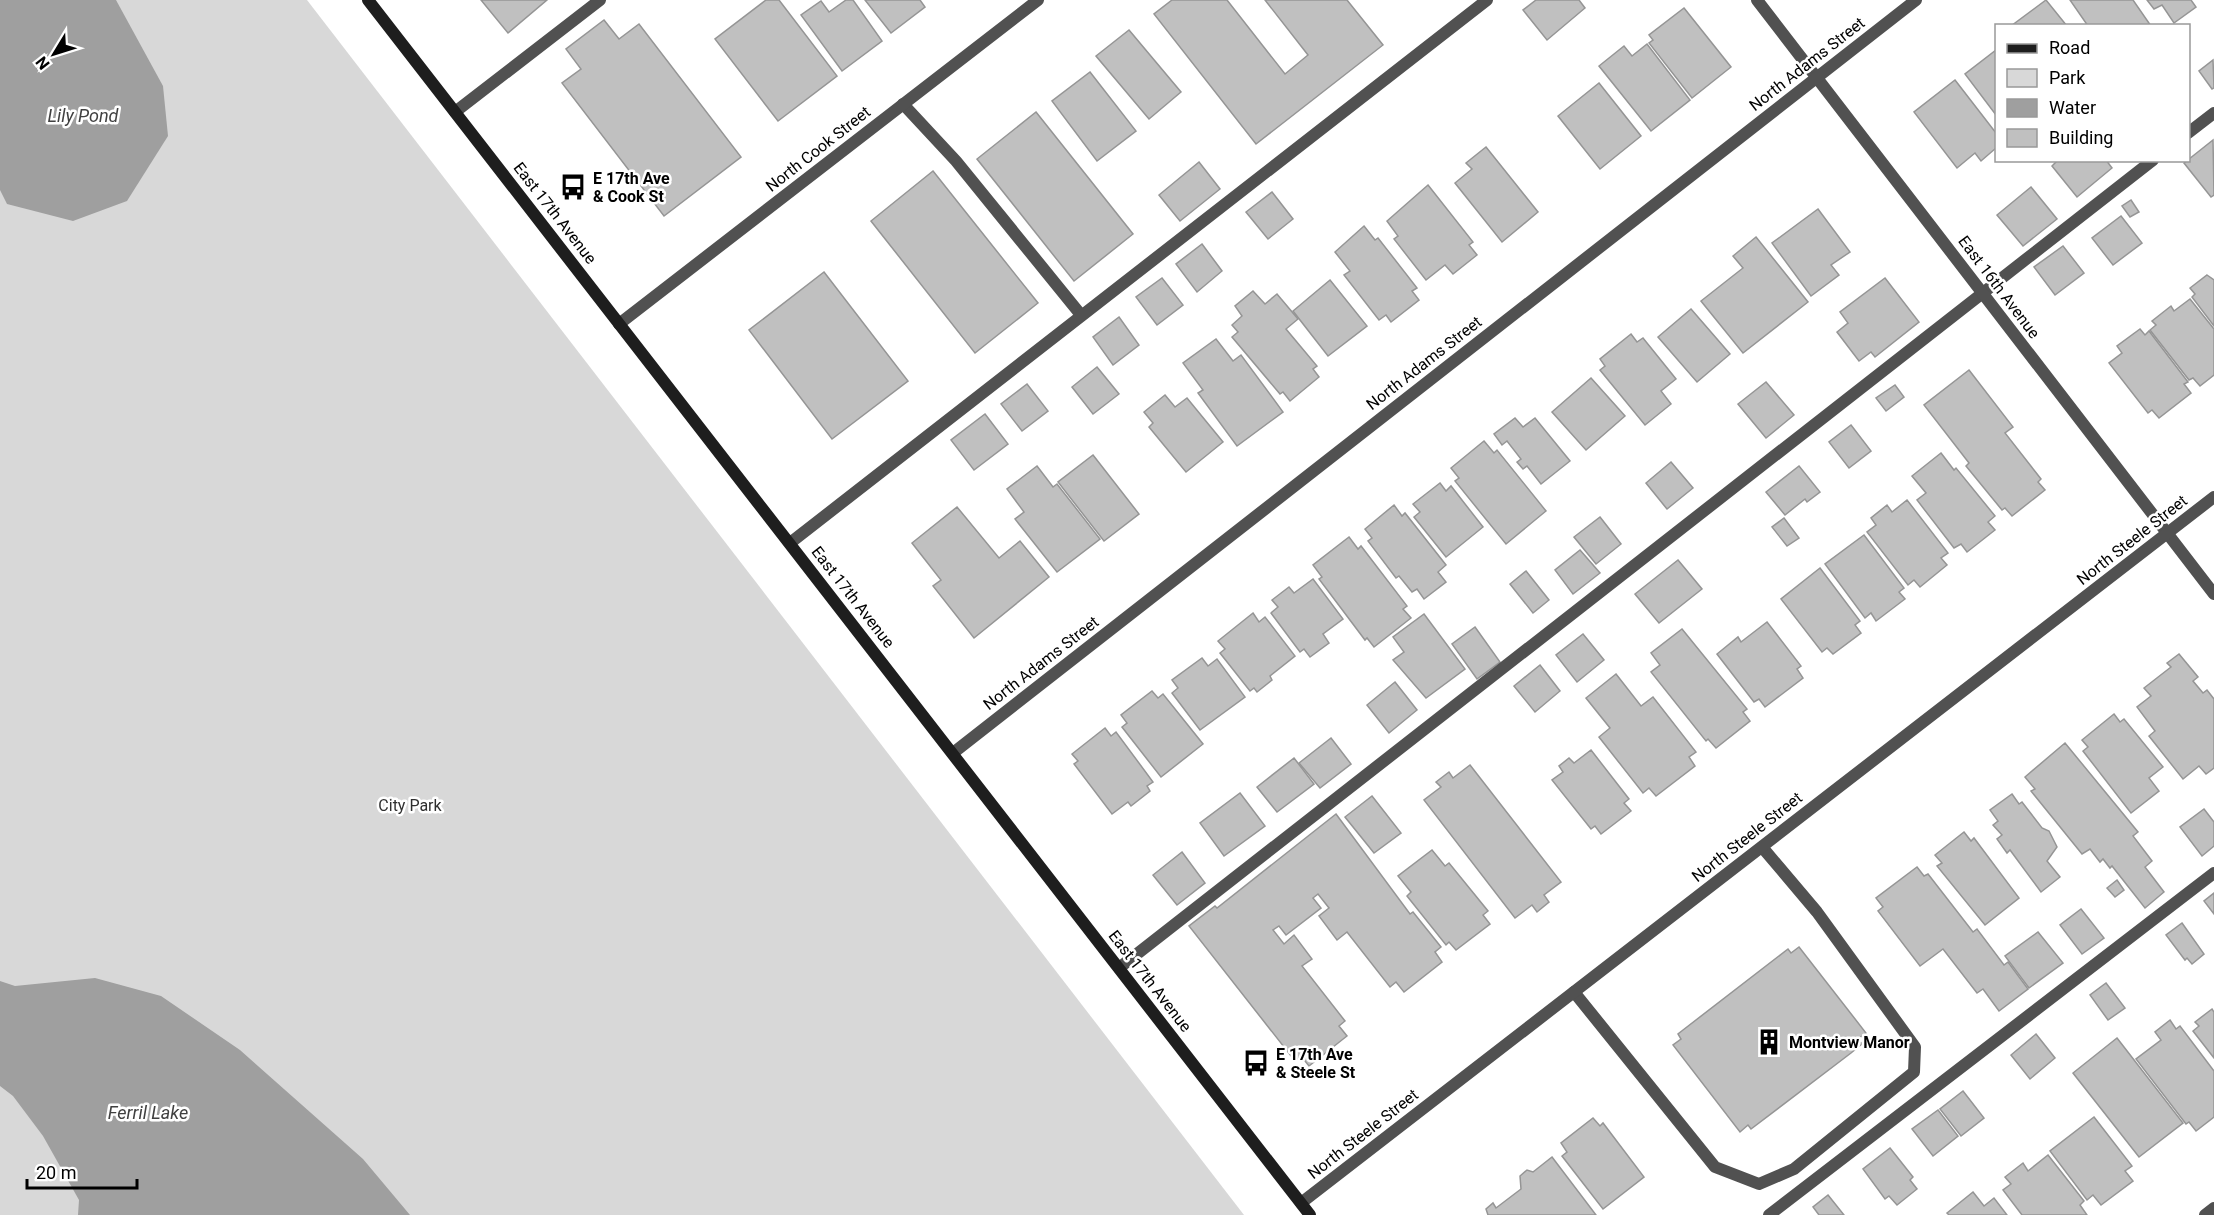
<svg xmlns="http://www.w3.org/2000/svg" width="2214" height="1215" viewBox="0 0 2214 1215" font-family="Roboto,sans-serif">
  <rect width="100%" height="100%" fill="#fff"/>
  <polygon fill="#d8d8d8" points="0,0 307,0 1244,1215 0,1215"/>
  <g fill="#9f9f9f">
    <polygon points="0,0 116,0 163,86 168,136 127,201 73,221 7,204 0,190"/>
    <polygon points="95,978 161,996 240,1050 363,1159 410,1215 78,1215 79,1200 43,1136 13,1096 0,1086 0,981 15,986"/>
  </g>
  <g fill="#c0c0c0" stroke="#959595" stroke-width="1.5">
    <polygon points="481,0 547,0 508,33"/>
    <polygon points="766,0 779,0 837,76 778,121 715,39"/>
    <polygon points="846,0 853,0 882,41 842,71 801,15 821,1 829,12"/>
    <polygon points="865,0 920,0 925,7 891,33"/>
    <polygon points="1172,0 1227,0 1285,74 1308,55 1265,0 1347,0 1383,45 1256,144 1154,14"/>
    <polygon points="1536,0 1579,0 1585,8 1547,40 1523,10"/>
    <polygon points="2046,0 2067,26 2011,26"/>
    <polygon points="2070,0 2133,0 2151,26 2088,26"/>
    <polygon points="2147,0 2191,0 2196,7 2174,23 2162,5 2154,9"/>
    <polygon points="1684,8 1731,67 1692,98 1649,43 1653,40 1649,35"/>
    <polygon points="604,20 619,39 639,24 741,157 664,216 562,83 581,69 566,49"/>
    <polygon points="1129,30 1181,92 1149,119 1096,56"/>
    <polygon points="1647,44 1690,100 1651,131 1599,66 1624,46 1632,56"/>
    <polygon points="1996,50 1996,115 1965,74"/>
    <polygon points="2213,60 2214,88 2212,89 2199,71"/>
    <polygon points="1090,72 1136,131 1097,161 1052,101"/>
    <polygon points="1955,80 1996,133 1996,148 1981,161 1975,153 1957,168 1914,112"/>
    <polygon points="1599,83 1641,136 1600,169 1558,116"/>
    <polygon points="1036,112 1133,234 1074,281 977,159"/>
    <polygon points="2213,140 2214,195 2211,197 2184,163"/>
    <polygon points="1486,147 1538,212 1502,242 1455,183 1472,169 1466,163"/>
    <polygon points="2058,160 2106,160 2112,168 2077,197 2052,166"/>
    <polygon points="1199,162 1220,189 1180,221 1159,195"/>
    <polygon points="933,171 1038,303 975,353 871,221"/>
    <polygon points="1428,185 1473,242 1469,245 1477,255 1453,274 1445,265 1426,280 1394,239 1398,236 1387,221"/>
    <polygon points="2031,187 2057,219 2023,246 1997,215"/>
    <polygon points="1272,192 1293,219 1268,239 1246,212"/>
    <polygon points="2131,200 2139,212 2130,217 2122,206"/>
    <polygon points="1818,209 1850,252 1831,265 1839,275 1811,296 1772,243"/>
    <polygon points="2121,216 2142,243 2113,265 2092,238"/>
    <polygon points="1364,226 1375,240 1378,238 1417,288 1412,291 1419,300 1391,322 1386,315 1379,320 1344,275 1350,271 1335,252"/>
    <polygon points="1756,237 1808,302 1743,353 1701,301 1743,268 1733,256"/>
    <polygon points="1202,244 1222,271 1197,292 1176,264"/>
    <polygon points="2063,246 2084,273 2055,295 2034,267"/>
    <polygon points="824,272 908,381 832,439 749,330"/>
    <polygon points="2207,275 2214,280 2214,326 2192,297 2195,294 2190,288"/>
    <polygon points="1162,278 1183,305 1157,325 1136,297"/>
    <polygon points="1885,278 1919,322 1875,357 1871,352 1859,361 1837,332 1848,323 1840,312"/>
    <polygon points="1330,280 1367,326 1328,356 1293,311"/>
    <polygon points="1253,291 1265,304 1277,294 1298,319 1286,329 1317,366 1313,369 1319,377 1290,401 1283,392 1280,394 1232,337 1238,332 1232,325 1242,316 1235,306"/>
    <polygon points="2190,299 2214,329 2214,375 2200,386 2193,378 2189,380 2150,330 2156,325 2152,321 2171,306 2174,311"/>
    <polygon points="1691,309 1730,354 1697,382 1658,337"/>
    <polygon points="1119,317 1139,345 1113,365 1093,337"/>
    <polygon points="2140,329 2145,335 2149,331 2188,382 2184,384 2191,393 2159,418 2152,410 2148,413 2109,363 2122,353 2117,346"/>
    <polygon points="1631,334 1637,342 1643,338 1676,379 1661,391 1671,404 1645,425 1600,370 1605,366 1600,359"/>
    <polygon points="1216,339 1233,361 1241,355 1283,412 1237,446 1198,393 1203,390 1183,363"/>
    <polygon points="1097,367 1119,394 1093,414 1072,387"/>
    <polygon points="1969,370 2013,427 2005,433 2041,479 2038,482 2045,490 2012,516 2005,508 2002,510 1966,466 1969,463 1924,405"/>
    <polygon points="1591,378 1625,416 1586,450 1552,412"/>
    <polygon points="1766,382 1794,415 1766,438 1738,404"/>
    <polygon points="1027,384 1048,411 1022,431 1001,404"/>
    <polygon points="1895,385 1904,397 1886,411 1876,398"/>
    <polygon points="1165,395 1175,407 1187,398 1223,442 1186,472 1149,427 1153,423 1144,412"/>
    <polygon points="985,414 1008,444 974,470 951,440"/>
    <polygon points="1515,418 1523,427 1535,418 1570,461 1541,484 1527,466 1523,469 1517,462 1521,459 1507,441 1502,445 1494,434"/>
    <polygon points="1851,425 1871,451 1849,468 1829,442"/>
    <polygon points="1484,441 1494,453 1497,450 1546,511 1506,544 1455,481 1459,478 1451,468"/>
    <polygon points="1941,453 1954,470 1956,468 1995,516 1988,522 1995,530 1967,552 1961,544 1954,548 1917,500 1926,493 1912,476"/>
    <polygon points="1093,455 1139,514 1104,541 1058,482"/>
    <polygon points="1671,462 1693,488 1667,509 1646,483"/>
    <polygon points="1037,466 1053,487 1057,484 1100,539 1057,572 1015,519 1024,512 1007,489"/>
    <polygon points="1799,466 1820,492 1807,502 1805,499 1785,515 1766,492"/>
    <polygon points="1440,483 1446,491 1451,486 1483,527 1446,557 1414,517 1420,512 1413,504"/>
    <polygon points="1907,500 1948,553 1941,558 1947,565 1920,587 1914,580 1908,585 1867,532 1876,525 1871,518 1887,505 1892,512"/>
    <polygon points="1394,505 1402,516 1405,513 1446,565 1438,572 1446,582 1424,599 1417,589 1412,592 1399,576 1396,578 1368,541 1372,538 1365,529"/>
    <polygon points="957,507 999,558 1020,541 1049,577 974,638 933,586 941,580 912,543"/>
    <polygon points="1600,517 1621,544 1596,564 1574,537"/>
    <polygon points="1784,518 1799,538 1787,546 1772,527"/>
    <polygon points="1864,535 1904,588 1899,592 1905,599 1876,621 1871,613 1865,618 1825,564"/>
    <polygon points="1349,537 1358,549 1361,546 1407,606 1403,609 1411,618 1374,647 1367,638 1365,640 1319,579 1322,577 1313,565"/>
    <polygon points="1580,550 1600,573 1573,594 1555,570"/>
    <polygon points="1678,560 1702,589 1659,623 1635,594"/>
    <polygon points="1820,568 1860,621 1855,625 1861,633 1833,654 1827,648 1822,652 1781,599"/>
    <polygon points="1526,571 1549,600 1533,613 1510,584"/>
    <polygon points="1313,579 1343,619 1323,634 1329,643 1310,657 1304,649 1300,652 1271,613 1278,607 1272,600 1289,587 1294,593"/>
    <polygon points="1253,613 1259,622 1265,617 1295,656 1270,676 1272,680 1257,692 1254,688 1250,691 1220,653 1225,649 1218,641"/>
    <polygon points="1424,614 1465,669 1426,698 1393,660 1404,652 1393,637"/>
    <polygon points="1767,622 1801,666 1797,669 1803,678 1765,707 1759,699 1754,702 1717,654 1738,637 1741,642"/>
    <polygon points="1475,627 1500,662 1477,679 1452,644"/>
    <polygon points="1682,629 1747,709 1743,712 1750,721 1716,748 1708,739 1706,741 1651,672 1660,665 1651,653"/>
    <polygon points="1583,634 1604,660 1577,682 1556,655"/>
    <polygon points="2179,654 2198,677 2193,681 2203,693 2207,690 2214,699 2214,768 2206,774 2199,766 2183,779 2149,736 2155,731 2137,707 2151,696 2144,688 2171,667 2167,663"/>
    <polygon points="1202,658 1208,666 1217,659 1245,697 1200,730 1172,693 1178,688 1172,680"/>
    <polygon points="1540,665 1560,691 1535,712 1514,686"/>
    <polygon points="1616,674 1641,706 1653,697 1696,752 1689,757 1695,766 1656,796 1649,788 1643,793 1599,737 1610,728 1586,698"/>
    <polygon points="1395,682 1417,710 1389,733 1367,705"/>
    <polygon points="1152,691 1158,698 1163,694 1203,744 1161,777 1122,727 1127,723 1121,715"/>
    <polygon points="2114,714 2120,722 2124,719 2163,767 2149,778 2159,791 2131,813 2083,751 2088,747 2082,740"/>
    <polygon points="1105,728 1111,736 1116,732 1153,782 1147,786 1150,791 1131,806 1128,802 1112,814 1074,764 1078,761 1072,754"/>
    <polygon points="1331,738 1351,764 1320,788 1299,763"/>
    <polygon points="2065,743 2138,832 2133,836 2152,861 2145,867 2164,892 2145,908 2112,866 2110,868 2103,859 2100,862 2090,849 2082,854 2031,791 2035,789 2025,777"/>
    <polygon points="1591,750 1629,799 1624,803 1631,811 1601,834 1595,826 1591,829 1552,780 1563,772 1559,766 1569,758 1574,763"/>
    <polygon points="1294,758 1314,784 1277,812 1257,787"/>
    <polygon points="1470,765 1561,882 1544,895 1549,902 1537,912 1532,905 1515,918 1424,800 1441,787 1436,782 1449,772 1453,778"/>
    <polygon points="1240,793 1265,826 1224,856 1200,823"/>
    <polygon points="2012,794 2019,804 2022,802 2042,828 2049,831 2057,847 2047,861 2060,877 2041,892 2010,850 2007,853 1997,839 2002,835 1993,825 1998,821 1990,810"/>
    <polygon points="1372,796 1401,833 1374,853 1345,817"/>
    <polygon points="2204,809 2214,822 2214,846 2202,856 2180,827"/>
    <polygon points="1336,814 1410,914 1413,912 1441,947 1435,952 1442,962 1404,992 1396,982 1390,987 1347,932 1337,940 1319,916 1329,908 1318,894 1313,898 1321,908 1286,935 1279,926 1273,930 1284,944 1294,935 1312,959 1302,966 1345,1021 1339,1026 1347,1036 1309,1066 1301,1056 1295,1061 1189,926 1215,906 1217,908"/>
    <polygon points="1964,832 1971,841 1974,838 2019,898 1985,925 1937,866 1942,863 1935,855"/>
    <polygon points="1432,850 1445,866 1449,863 1488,911 1483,915 1490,924 1456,950 1449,942 1446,945 1407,896 1411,892 1398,876"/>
    <polygon points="1182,852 1205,883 1177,905 1153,875"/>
    <polygon points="1917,867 1924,876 1928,874 1973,932 1977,929 2004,965 2008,962 2028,989 1999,1011 1983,989 1977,993 1943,949 1920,966 1878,911 1883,907 1876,898"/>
    <polygon points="2117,880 2124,890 2115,897 2107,888"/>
    <polygon points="2214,893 2214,914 2204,901"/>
    <polygon points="2081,909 2104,938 2082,954 2060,925"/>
    <polygon points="2182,923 2204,954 2192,964 2187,958 2185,960 2166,935"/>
    <polygon points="2038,932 2063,963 2029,988 2005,956"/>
    <polygon points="1799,947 1866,1033 1858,1039 1862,1044 1851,1053 1751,1129 1748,1125 1740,1132 1673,1045 1681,1039 1678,1034 1683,1030 1788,949 1791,953"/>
    <polygon points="2106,983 2125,1008 2108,1020 2090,995"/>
    <polygon points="2212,1009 2214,1012 2214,1058 2193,1031 2199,1026 2195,1022"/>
    <polygon points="2170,1020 2176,1029 2180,1026 2214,1071 2214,1117 2196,1131 2189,1122 2186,1124 2136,1059 2161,1040 2155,1032"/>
    <polygon points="2036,1034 2055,1058 2030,1079 2011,1055"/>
    <polygon points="2117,1038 2183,1123 2139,1157 2073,1073"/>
    <polygon points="1963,1091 1984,1118 1961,1136 1940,1109"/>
    <polygon points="1938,1110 1958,1136 1933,1156 1912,1129"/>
    <polygon points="2094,1117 2132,1166 2125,1171 2133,1181 2101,1205 2093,1195 2087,1200 2050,1151"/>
    <polygon points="1593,1118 1600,1126 1603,1123 1644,1177 1603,1209 1562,1156 1567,1152 1561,1143"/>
    <polygon points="1890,1148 1913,1177 1910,1180 1917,1189 1897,1205 1889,1196 1885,1199 1863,1169"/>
    <polygon points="2048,1155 2084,1201 2080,1205 2087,1215 2022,1215 2003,1190 2011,1184 2005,1177 2023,1163 2028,1171"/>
    <polygon points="1552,1157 1596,1215 1488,1215 1486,1209 1493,1203 1496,1208 1521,1189 1520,1176 1527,1170 1533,1172"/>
    <polygon points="1973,1192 1984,1206 1994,1198 2007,1215 1949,1215 1947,1213"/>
    <polygon points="1828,1195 1844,1215 1819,1215 1813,1207"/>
  </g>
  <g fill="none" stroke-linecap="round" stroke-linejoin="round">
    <g stroke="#515151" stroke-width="12">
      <polyline points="903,104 956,161 1081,315"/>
      <polyline points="455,112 600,0"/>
      <polyline points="2188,133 2214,113"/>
      <polyline points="790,543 1487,0"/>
      <polyline points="1119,968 2153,160"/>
      <polyline points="1574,992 1715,1167 1759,1184 1794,1169 1914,1072 1915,1047 1817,912 1762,847"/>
      <polyline points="1769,1215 2214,873"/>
    </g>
    <g stroke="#515151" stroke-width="12">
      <polyline points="1757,0 2214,594"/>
      <polyline points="619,324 1038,0"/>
      <polyline points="953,753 1916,0"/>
      <polyline points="1301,1203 2214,497"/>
      <polyline points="2205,1215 2214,1208"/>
    </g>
    <polyline stroke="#1e1e1e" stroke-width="12" points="368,0 1310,1215"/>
  </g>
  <defs>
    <g id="bus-bare" transform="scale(2.07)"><path d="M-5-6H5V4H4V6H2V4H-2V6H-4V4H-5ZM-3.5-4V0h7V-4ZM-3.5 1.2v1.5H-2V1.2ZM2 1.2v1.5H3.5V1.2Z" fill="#000" stroke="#fff" stroke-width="2.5" paint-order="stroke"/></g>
    <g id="building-bare" transform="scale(2.07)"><path d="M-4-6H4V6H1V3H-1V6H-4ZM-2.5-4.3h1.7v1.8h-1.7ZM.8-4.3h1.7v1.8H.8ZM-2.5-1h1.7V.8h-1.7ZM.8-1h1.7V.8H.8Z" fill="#000" stroke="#fff" stroke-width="2.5" paint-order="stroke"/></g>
  </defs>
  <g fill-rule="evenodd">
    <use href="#bus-bare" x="573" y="187"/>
    <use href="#building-bare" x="1769" y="1042"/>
    <use href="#bus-bare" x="1256" y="1063"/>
  </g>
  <g text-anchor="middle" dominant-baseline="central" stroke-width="5" stroke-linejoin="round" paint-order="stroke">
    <g font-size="16" fill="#000" stroke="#fff">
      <text transform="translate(1807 64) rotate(-38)">North Adams Street</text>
      <text transform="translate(818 149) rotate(-38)">North Cook Street</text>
      <text transform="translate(555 213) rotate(52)">East 17th Avenue</text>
      <text transform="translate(1999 287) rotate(53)">East 16th Avenue</text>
      <text transform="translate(1424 363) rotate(-38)">North Adams Street</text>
      <text transform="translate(2132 540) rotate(-38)">North Steele Street</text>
      <text transform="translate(853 597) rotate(52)">East 17th Avenue</text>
      <text transform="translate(1041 663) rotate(-38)">North Adams Street</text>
      <text transform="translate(1747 837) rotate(-38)">North Steele Street</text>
      <text transform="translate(1150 981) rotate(52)">East 17th Avenue</text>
      <text transform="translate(1363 1134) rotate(-38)">North Steele Street</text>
    </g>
    <g font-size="16" font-weight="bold" fill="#000" stroke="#fff" text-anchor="start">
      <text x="593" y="178">E 17th Ave<tspan x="593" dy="18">&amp; Cook St</tspan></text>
      <text x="1789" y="1042">Montview Manor</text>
      <text x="1276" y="1054">E 17th Ave<tspan x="1276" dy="18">&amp; Steele St</tspan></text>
    </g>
    <g font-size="16" fill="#2f2f2f" stroke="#fff">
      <text x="410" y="805">City Park</text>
    </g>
    <g font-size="18" font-style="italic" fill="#404040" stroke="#fff">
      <text x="83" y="115">Lily Pond</text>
      <text x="148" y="1112">Ferril Lake</text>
    </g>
  </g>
  <rect x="1995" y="24" width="195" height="138" fill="#ffffff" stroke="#999999" stroke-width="1.5"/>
  <rect x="2007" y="44" width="30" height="9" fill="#1e1e1e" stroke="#999999" stroke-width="1.5"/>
  <text x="2049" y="54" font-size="18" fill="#000000">Road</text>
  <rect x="2007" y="69" width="30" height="18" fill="#d8d8d8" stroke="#999999" stroke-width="1.5"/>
  <text x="2049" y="84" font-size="18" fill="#000000">Park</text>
  <rect x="2007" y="99" width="30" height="18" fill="#9f9f9f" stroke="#999999" stroke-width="1.5"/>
  <text x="2049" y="114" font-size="18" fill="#000000">Water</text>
  <rect x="2007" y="129" width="30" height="18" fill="#c0c0c0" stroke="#999999" stroke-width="1.5"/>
  <text x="2049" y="144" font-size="18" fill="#000000">Building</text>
  <g transform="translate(54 54) rotate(232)" stroke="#ffffff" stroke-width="4.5" paint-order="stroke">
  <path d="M0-4.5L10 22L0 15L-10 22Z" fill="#000000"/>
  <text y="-9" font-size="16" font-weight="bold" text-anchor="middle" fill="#000000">N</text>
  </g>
  <path d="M27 1179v9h110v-9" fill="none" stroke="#000000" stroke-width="3"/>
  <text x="36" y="1179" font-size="18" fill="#000000" stroke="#ffffff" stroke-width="4.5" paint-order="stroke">20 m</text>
</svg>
